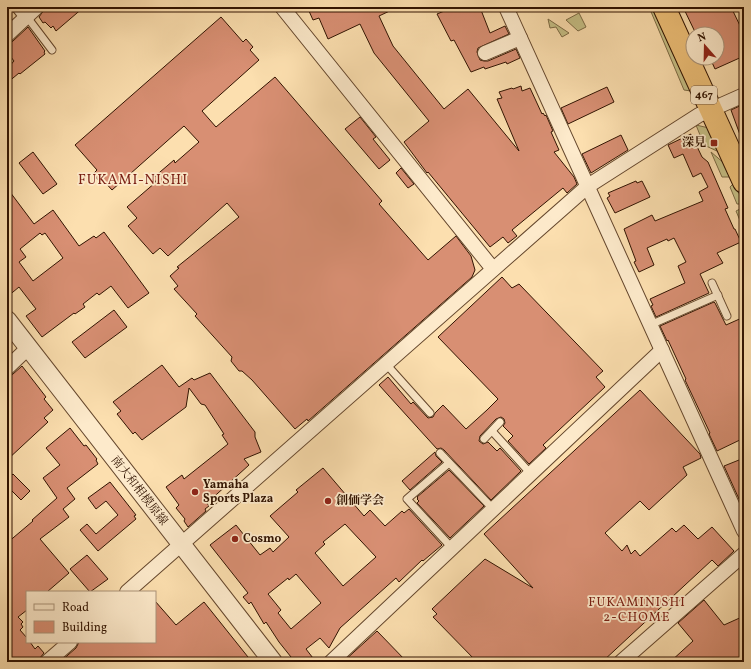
<svg xmlns="http://www.w3.org/2000/svg" width="751" height="669" viewBox="0 0 751 669" font-family="Vollkorn,'Noto Serif JP',serif">
  <rect width="100%" height="100%" fill="#fcdfaf"/>
  <filter id="stains"><feTurbulence type="fractalNoise" baseFrequency=".005" numOctaves="4"/><feColorMatrix values="0 0 0 0 .2 0 0 0 0 .09 0 0 0 0 .02 0 0 0 .5 -.17"/></filter>
  <radialGradient id="worn" r=".72"><stop offset=".6" stop-color="#630" stop-opacity="0"/><stop offset="1" stop-color="#630" stop-opacity=".3"/></radialGradient>
  <g fill="#c6c086" stroke="#7c6a44">
    <polygon points="649,7 657,7 691,91 684,90"/>
    <polygon points="579,13 586,27 578,31 566,20"/>
    <polygon points="548,19 569,33 562,37 556,27 550,28"/>
    <polygon points="696,125 709,128 719,152 704,145"/>
    <polygon points="711,152 725,164 733,177 722,177"/>
    <polygon points="734,183 744,204 737,204 730,187"/>
    <polygon points="744,207 744,230 736,211"/>
  </g>
  <g fill="#d88f73" stroke="#311301" fill-rule="evenodd">
    <polygon points="46,7 84,7 56,31 53,26 51,28 45,22 43,23 39,17"/>
    <polygon points="312,7 398,7 379,16 393,46 444,109 468,89 519,151 497,99 502,98 499,92 512,88 513,89 521,86 522,91 530,88 542,114 543,113 545,116 546,115 553,131 551,132 559,150 554,152 574,177 577,184 567,193 563,188 512,230 517,236 508,243 503,237 490,247 428,172 427,173 404,142 429,121 374,53 360,24 328,39 319,18 313,20 309,11 313,10"/>
    <polygon points="454,7 477,7 479,11 481,10 490,33 505,26 509,34 478,48 477,52 480,60 484,61 488,61 516,49 520,58 507,64 506,62 485,69 484,67 471,72 454,40 451,41 437,14"/>
    <polygon points="683,7 731,7 744,34 744,56 715,69 710,58 717,58 717,34 696,34"/>
    <polygon points="221,17 243,42 246,39 253,47 250,50 259,60 202,111 216,127 275,77 382,201 379,204 428,260 456,236 471,256 475,270 472,277 308,421 307,419 295,429 252,380 242,371 239,371 231,361 232,357 195,316 197,314 174,289 178,286 170,276 179,268 177,267 239,217 227,203 168,256 160,248 153,254 128,226 137,218 127,207 156,182 153,178 174,160 175,163 199,142 184,126 112,190 103,180 100,182 93,174 97,170 75,145"/>
    <polygon points="28,27 45,51 44,52 45,54 20,74 19,73 7,83 7,69 14,61 7,52 7,45 13,41"/>
    <polygon points="607,87 614,102 568,124 561,108"/>
    <polygon points="744,104 744,143 743,143 731,110"/>
    <polygon points="360,117 376,137 373,139 390,160 379,169 345,129"/>
    <polygon points="691,134 702,157 708,162 728,208 725,209 734,229 735,229 741,242 717,253 723,263 700,274 709,293 656,317 651,306 653,305 650,299 685,283 678,266 686,262 674,238 668,241 667,239 647,248 654,265 639,272 634,262 636,261 624,229 652,215 655,221 703,201 699,192 708,187 701,173 693,177 683,154 674,158 668,145"/>
    <polygon points="621,135 628,150 591,173 582,154"/>
    <polygon points="33,152 57,184 43,194 19,163"/>
    <polygon points="401,168 414,184 408,188 396,173"/>
    <polygon points="636,181 637,183 642,181 650,197 615,213 607,198 610,196 608,193"/>
    <path d="M7 188 34 224 53 210 79 246 94 236 96 238 104 232 149 293 128 308 111 286 99 295 97 293 83 304 85 307 75 314 74 313 42 337 26 316 36 309 19 287 7 297ZM40 233 42 235 45 233 63 258 33 281 19 262 26 257 20 249Z"/>
    <polygon points="502,277 512,288 519,284 603,371 596,377 605,387 543,445 546,448 529,464 508,441 513,436 503,426 505,423 504,419 501,417 496,419 480,436 479,441 483,444 488,442 497,451 500,448 521,471 491,500 444,450 441,448 437,449 379,385 388,377 411,404 413,402 428,418 433,417 435,413 443,405 466,429 487,410 498,399 438,337"/>
    <polygon points="714,302 715,303 726,325 744,317 744,438 717,451 709,434 710,433 685,380 686,379 668,340 667,341 660,326"/>
    <polygon points="114,310 127,327 85,358 72,342"/>
    <polygon points="162,365 179,387 192,378 194,380 210,373 255,432 255,437 261,452 244,459 249,465 207,503 209,506 205,509 206,511 188,527 184,521 185,519 176,508 179,505 166,487 182,475 184,479 228,444 222,435 224,434 205,405 201,404 189,388 186,407 142,440 135,432 133,434 117,414 121,411 113,402"/>
    <polygon points="22,366 46,397 44,399 53,410 44,418 48,422 7,460 7,377 13,374"/>
    <polygon points="640,390 700,454 701,458 683,467 687,475 649,510 640,501 605,533 622,551 627,545 631,554 635,550 640,556 672,528 676,532 684,525 698,539 712,527 734,551 718,566 712,560 602,662 477,662 433,617 437,614 432,609 485,559 533,588 484,534"/>
    <polygon points="70,428 84,446 86,445 97,459 96,460 98,464 67,488 75,499 63,509 69,517 40,539 69,573 47,592 27,592 27,610 18,617 23,622 21,624 23,627 20,630 27,638 27,642 30,642 35,649 38,646 44,653 39,659 39,662 7,662 7,543 33,521 32,520 57,498 43,478 60,465 46,448"/>
    <polygon points="435,452 436,456 442,462 410,490 402,481"/>
    <polygon points="744,458 744,510 724,466"/>
    <path d="M323 468 364 516 370 510 385 526 402 511 404 513 409 509 442 545 423 561 422 560 399 582 396 578 340 628 329 648 320 638 306 649 316 662H295L279 642 266 622 264 624 251 602 249 604 243 597 248 593 210 545 236 525 260 555 270 548 273 552 289 537 270 516 298 492 296 490ZM345 524 376 557 343 586 315 553 325 544 323 542ZM296 574 321 603 291 629 278 613 281 610 268 594 288 578 289 580Z"/>
    <polygon points="449,470 484,506 450,538 417,503 419,501 417,499 418,498 417,497"/>
    <polygon points="13,474 30,491 21,500 7,486 7,479"/>
    <polygon points="110,482 136,515 134,516 136,519 98,551 80,530 87,524 96,534 118,515 106,501 96,509 88,498"/>
    <polygon points="87,555 108,579 90,592 70,569"/>
    <polygon points="704,600 724,625 744,616 744,662 670,662 693,641 678,623"/>
    <polygon points="155,601 176,625 204,602 252,662 60,662 76,648 79,642 155,642"/>
    <polygon points="377,631 407,662 343,662"/>
  </g>
  <g fill="none" stroke-linecap="round" stroke-linejoin="round">
    <g stroke="#64462c" stroke-width="9">
      <g id="service">
        <polyline points="27,17 52,50"/>
        <polyline points="712,283 727,316"/>
        <polyline points="650,325 718,295"/>
        <polyline points="386,364 430,413"/>
        <polyline points="492,431 531,474"/>
        <polyline points="484,439 500,422"/>
        <polyline points="440,453 493,509"/>
        <polyline points="449,463 407,499 452,548"/>
      </g>
    </g>
    <g stroke="#64462c" stroke-width="16">
      <g id="minor">
        <polyline points="19,7 27,17"/>
        <polyline points="282,7 493,269"/>
        <polyline points="506,7 744,531"/>
        <polyline points="7,35 37,7"/>
        <polyline points="485,53 520,38"/>
        <polyline points="7,368 28,348"/>
        <polyline points="127,592 588,186 699,115 744,95"/>
        <polyline points="47,662 70,642"/>
        <polyline points="331,662 662,350"/>
        <polyline points="621,662 744,554"/>
      </g>
    </g>
    <g stroke="#64462c" stroke-width="20">
      <polyline id="tertiary" points="7,320 273,662"/>
    </g>
    <g stroke="#311301" stroke-width="24">
      <polyline id="trunk" points="664,7 744,182"/>
    </g>
    <use href="#service" stroke="#fdeacb" stroke-width="7"/>
    <use href="#minor" stroke="#fdeacb" stroke-width="14"/>
    <use href="#tertiary" stroke="#fdeacb" stroke-width="18"/>
    <use href="#trunk" stroke="#eec078" stroke-width="22"/>
  </g>
  <g fill="#8f2418" stroke="#fdeacb" stroke-width="1.5">
    <rect x="710" y="139" width="8" height="8" rx="2"/>
    <circle cx="195" cy="492" r="4"/>
    <circle cx="328" cy="501" r="4"/>
    <circle cx="235" cy="539" r="4"/>
  </g>
  <g text-anchor="middle" dominant-baseline="central" stroke-width="3.5" stroke-linejoin="round" paint-order="stroke">
    <rect fill="#fdeacb" stroke="#6e543e" stroke-width="1" x="691" y="86" width="26" height="18" rx="3"/>
    <g font-size="11" font-weight="bold" fill="#311301">
      <text x="704" y="95">467</text>
    </g>
    <g font-size="12" font-weight="bold" fill="#311301" stroke="#fdeacb" text-anchor="start">
      <text x="706" y="143" text-anchor="end">深見</text>
      <text x="203" y="485">Yamaha<tspan x="203" dy="14">Sports Plaza</tspan></text>
      <text x="336" y="501">創価学会</text>
      <text x="243" y="539">Cosmo</text>
    </g>
    <g font-size="12" fill="#311301" stroke="#fdeacb">
      <text transform="translate(139 491) rotate(52)">南大和相模原線</text>
    </g>
    <g font-size="13" letter-spacing="1" fill="#7a1f14" stroke="#fdeacb">
      <text x="637" y="603">FUKAMINISHI<tspan x="637" dy="15">2-CHOME</tspan></text>
    </g>
    <g font-size="14" letter-spacing="1" fill="#7a1f14" stroke="#fdeacb">
      <text x="133" y="180">FUKAMI-NISHI</text>
    </g>
  </g>
  <rect width="751" height="669" fill="none" stroke="#fcdfaf" stroke-width="24"/>
  <rect x="8" y="8" width="735" height="653" fill="none" stroke="#311301" stroke-width="2"/>
  <rect x="12" y="12" width="727" height="645" fill="none" stroke="#311301"/>
  <rect x="26" y="591" width="130" height="52" fill="#fdeacb" stroke="#ab947a"/>
  <rect x="34" y="604" width="20" height="6" fill="#fdeacb" stroke="#ab947a"/>
  <text x="62" y="611" font-size="12" fill="#311301">Road</text>
  <rect x="34" y="621" width="20" height="12" fill="#d88f73" stroke="#ab947a"/>
  <text x="62" y="631" font-size="12" fill="#311301">Building</text>
  <g transform="translate(705 46) rotate(340)"><circle r="19" fill="#fdeacb" stroke="#ab947a"/>
  <path d="M0-3L7 15L0 10L-7 15Z" fill="#8f2418"/>
  <text y="-6" font-size="11" font-weight="bold" text-anchor="middle" fill="#311301">N</text>
  </g>
  <rect width="100%" height="100%" filter="url(#stains)"/>
  <rect width="100%" height="100%" fill="url(#worn)"/>
</svg>
